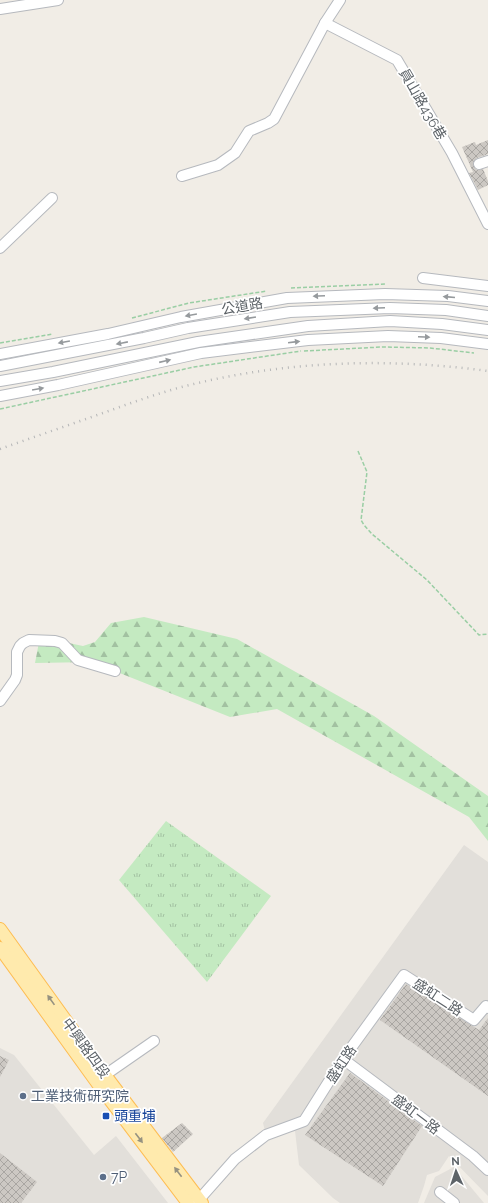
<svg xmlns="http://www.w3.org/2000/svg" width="488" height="1203" viewBox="0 0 488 1203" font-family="Raleway,'Noto Sans TC',sans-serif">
  <defs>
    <pattern id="forest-firs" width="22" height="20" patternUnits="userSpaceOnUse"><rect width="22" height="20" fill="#c4eac1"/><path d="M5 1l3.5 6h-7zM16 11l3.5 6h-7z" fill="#a2c1a1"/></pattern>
    <pattern id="park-tufts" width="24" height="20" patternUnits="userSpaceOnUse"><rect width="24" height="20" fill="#c4eac1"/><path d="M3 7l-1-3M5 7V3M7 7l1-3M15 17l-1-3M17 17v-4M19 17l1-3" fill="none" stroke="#a2c1a1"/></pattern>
    <pattern id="building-cross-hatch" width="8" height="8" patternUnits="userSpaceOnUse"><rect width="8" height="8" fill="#ccc8c3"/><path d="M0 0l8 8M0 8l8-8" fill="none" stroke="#a9a6a2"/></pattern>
  </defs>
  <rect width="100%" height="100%" fill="#f1ede6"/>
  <g fill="#e2dfda">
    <polygon points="464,845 488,862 488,1196 449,1156 439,1171 427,1175 424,1186 418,1203 340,1203 333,1198 299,1165 295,1131 266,1135 263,1123"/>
    <polygon points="0,1048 14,1055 94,1155 116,1136 168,1203 0,1203"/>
    <polygon points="454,1167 484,1203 424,1203 435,1177"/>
  </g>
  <polygon fill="url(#forest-firs)" points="144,617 237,639 374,716 488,796 488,841 469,817 277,709 230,717 92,662 35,663 40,637 83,646 95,642 111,623"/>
  <polygon fill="url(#park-tufts)" points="166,821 271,896 207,982 119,880"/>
  <g fill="url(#building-cross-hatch)">
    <polygon points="488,140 488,154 477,158 473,163 475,169 478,170 483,169 488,181 488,185 478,190 469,173 473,172 462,147 475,142 476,145"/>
    <polygon points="406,984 479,1030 488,1018 488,1096 380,1020"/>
    <polygon points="0,1056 9,1060 0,1077"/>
    <polygon points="350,1073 422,1126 383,1186 305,1135"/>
    <polygon points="182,1123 193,1134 173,1152 162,1138"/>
    <polygon points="0,1153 37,1182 21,1203 0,1203"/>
  </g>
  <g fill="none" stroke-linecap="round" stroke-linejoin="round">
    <g stroke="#b6b9be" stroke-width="12">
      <g id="minor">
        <polyline points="0,9 58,0"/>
        <polyline points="325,23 397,60 452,153 488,224"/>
        <polyline points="479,164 488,161"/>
        <polyline points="182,176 218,165 235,153 249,131 268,123 274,119 325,23 340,0"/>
        <polyline points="0,248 52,198"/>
        <polyline points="423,278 488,286"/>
        <polyline points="0,354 108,334 181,317 287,298 385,294 448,296 488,301"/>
        <polyline points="0,366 144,338 188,328 290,312 390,308 446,310 488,316"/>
        <polyline points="0,381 53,372 198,342 308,326 390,321 442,324 488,330"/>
        <polyline points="0,396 58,385 201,353 308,340 388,336 441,338 488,344"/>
        <polyline points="0,701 15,680 17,675 17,652 20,646 23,643 29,640 55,641 62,643 78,660 115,671"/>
        <polyline points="343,1059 473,1156 488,1170"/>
        <polyline points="101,1080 105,1075 154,1041"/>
        <polyline points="440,1192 454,1203"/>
        <polyline points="196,1203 235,1159 266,1135 304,1121 343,1059 404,975 474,1020 486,1006 488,1008"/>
      </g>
    </g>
    <g stroke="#febd52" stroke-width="14">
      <g id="major">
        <polyline points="0,929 105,1075 202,1203"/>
        <polyline points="0,948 98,1084 188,1203"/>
      </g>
    </g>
    <g stroke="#9acea4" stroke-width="1.5" stroke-dasharray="4 2" stroke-linecap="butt">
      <polyline points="291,288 385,284"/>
      <polyline points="132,318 189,303 267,291"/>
      <polyline points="0,343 53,334"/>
      <polyline points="304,351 382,347 430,348 474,353"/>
      <polyline points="0,409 194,367 301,351"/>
      <polyline points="358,451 367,472 361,520 364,525 372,534 427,580 479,635 488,634"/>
    </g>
    <use href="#minor" stroke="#fff" stroke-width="10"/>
    <use href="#major" stroke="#ffeaad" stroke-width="12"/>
    <path stroke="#b5b6b7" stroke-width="2.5" stroke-dasharray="1 5" stroke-linecap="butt" d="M0 449C34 437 69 425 103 413 128 404 153 395 178 388 279 361 385 357 488 371"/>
  </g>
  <defs><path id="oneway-solid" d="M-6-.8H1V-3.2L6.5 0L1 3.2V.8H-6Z"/></defs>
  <g fill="#969a9d">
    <use href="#oneway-solid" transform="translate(319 296) rotate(177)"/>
    <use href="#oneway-solid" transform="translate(449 297) rotate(-175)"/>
    <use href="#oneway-solid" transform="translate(379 308) rotate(178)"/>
    <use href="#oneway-solid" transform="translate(191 315) rotate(170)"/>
    <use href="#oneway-solid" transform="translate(250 318) rotate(171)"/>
    <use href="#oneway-solid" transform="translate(424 337) rotate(2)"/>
    <use href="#oneway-solid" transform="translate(64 342) rotate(170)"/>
    <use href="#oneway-solid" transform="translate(294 342) rotate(-7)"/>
    <use href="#oneway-solid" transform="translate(122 343) rotate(169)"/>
    <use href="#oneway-solid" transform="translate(165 361) rotate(-13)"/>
    <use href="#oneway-solid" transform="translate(38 389) rotate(-10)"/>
  </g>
  <g fill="#969280">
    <use href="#oneway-solid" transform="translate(51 1000) rotate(-125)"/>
    <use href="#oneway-solid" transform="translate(139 1138) rotate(53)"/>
    <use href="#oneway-solid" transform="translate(178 1172) rotate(-127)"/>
  </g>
  <g fill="#5c6f8a" stroke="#fff" stroke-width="1.5">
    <circle cx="23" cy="1096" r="4"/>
    <circle cx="103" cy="1177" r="4"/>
  </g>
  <rect fill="#1a4fb4" stroke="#fff" stroke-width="1.5" x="102" y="1112" width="8" height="8" rx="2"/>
  <g text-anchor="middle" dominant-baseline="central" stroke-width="3.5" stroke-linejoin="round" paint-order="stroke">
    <g font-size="14" fill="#5d6368" stroke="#fff">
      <text transform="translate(423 104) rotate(60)">員山路436巷</text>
      <text transform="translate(242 306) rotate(-10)">公道路</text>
      <text transform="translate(438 997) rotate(33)">盛虹二路</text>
      <text transform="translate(86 1048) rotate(54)">中興路四段</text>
      <text transform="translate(341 1064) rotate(-56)">盛虹路</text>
      <text transform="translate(416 1114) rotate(37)">盛虹一路</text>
    </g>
    <g font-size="14" fill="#4e5e75" stroke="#fff" text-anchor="start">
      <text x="31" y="1096">工業技術研究院</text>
      <text x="111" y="1177">7P</text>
    </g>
    <g font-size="14" fill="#164399" stroke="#fff" text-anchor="start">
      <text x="114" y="1116">頭重埔</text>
    </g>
  </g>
  <g transform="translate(456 1171) rotate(357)" stroke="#ffffff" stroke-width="3" paint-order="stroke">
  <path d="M0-3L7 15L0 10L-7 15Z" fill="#5d6368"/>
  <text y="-6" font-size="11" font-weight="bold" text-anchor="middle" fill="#5d6368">N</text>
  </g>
</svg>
